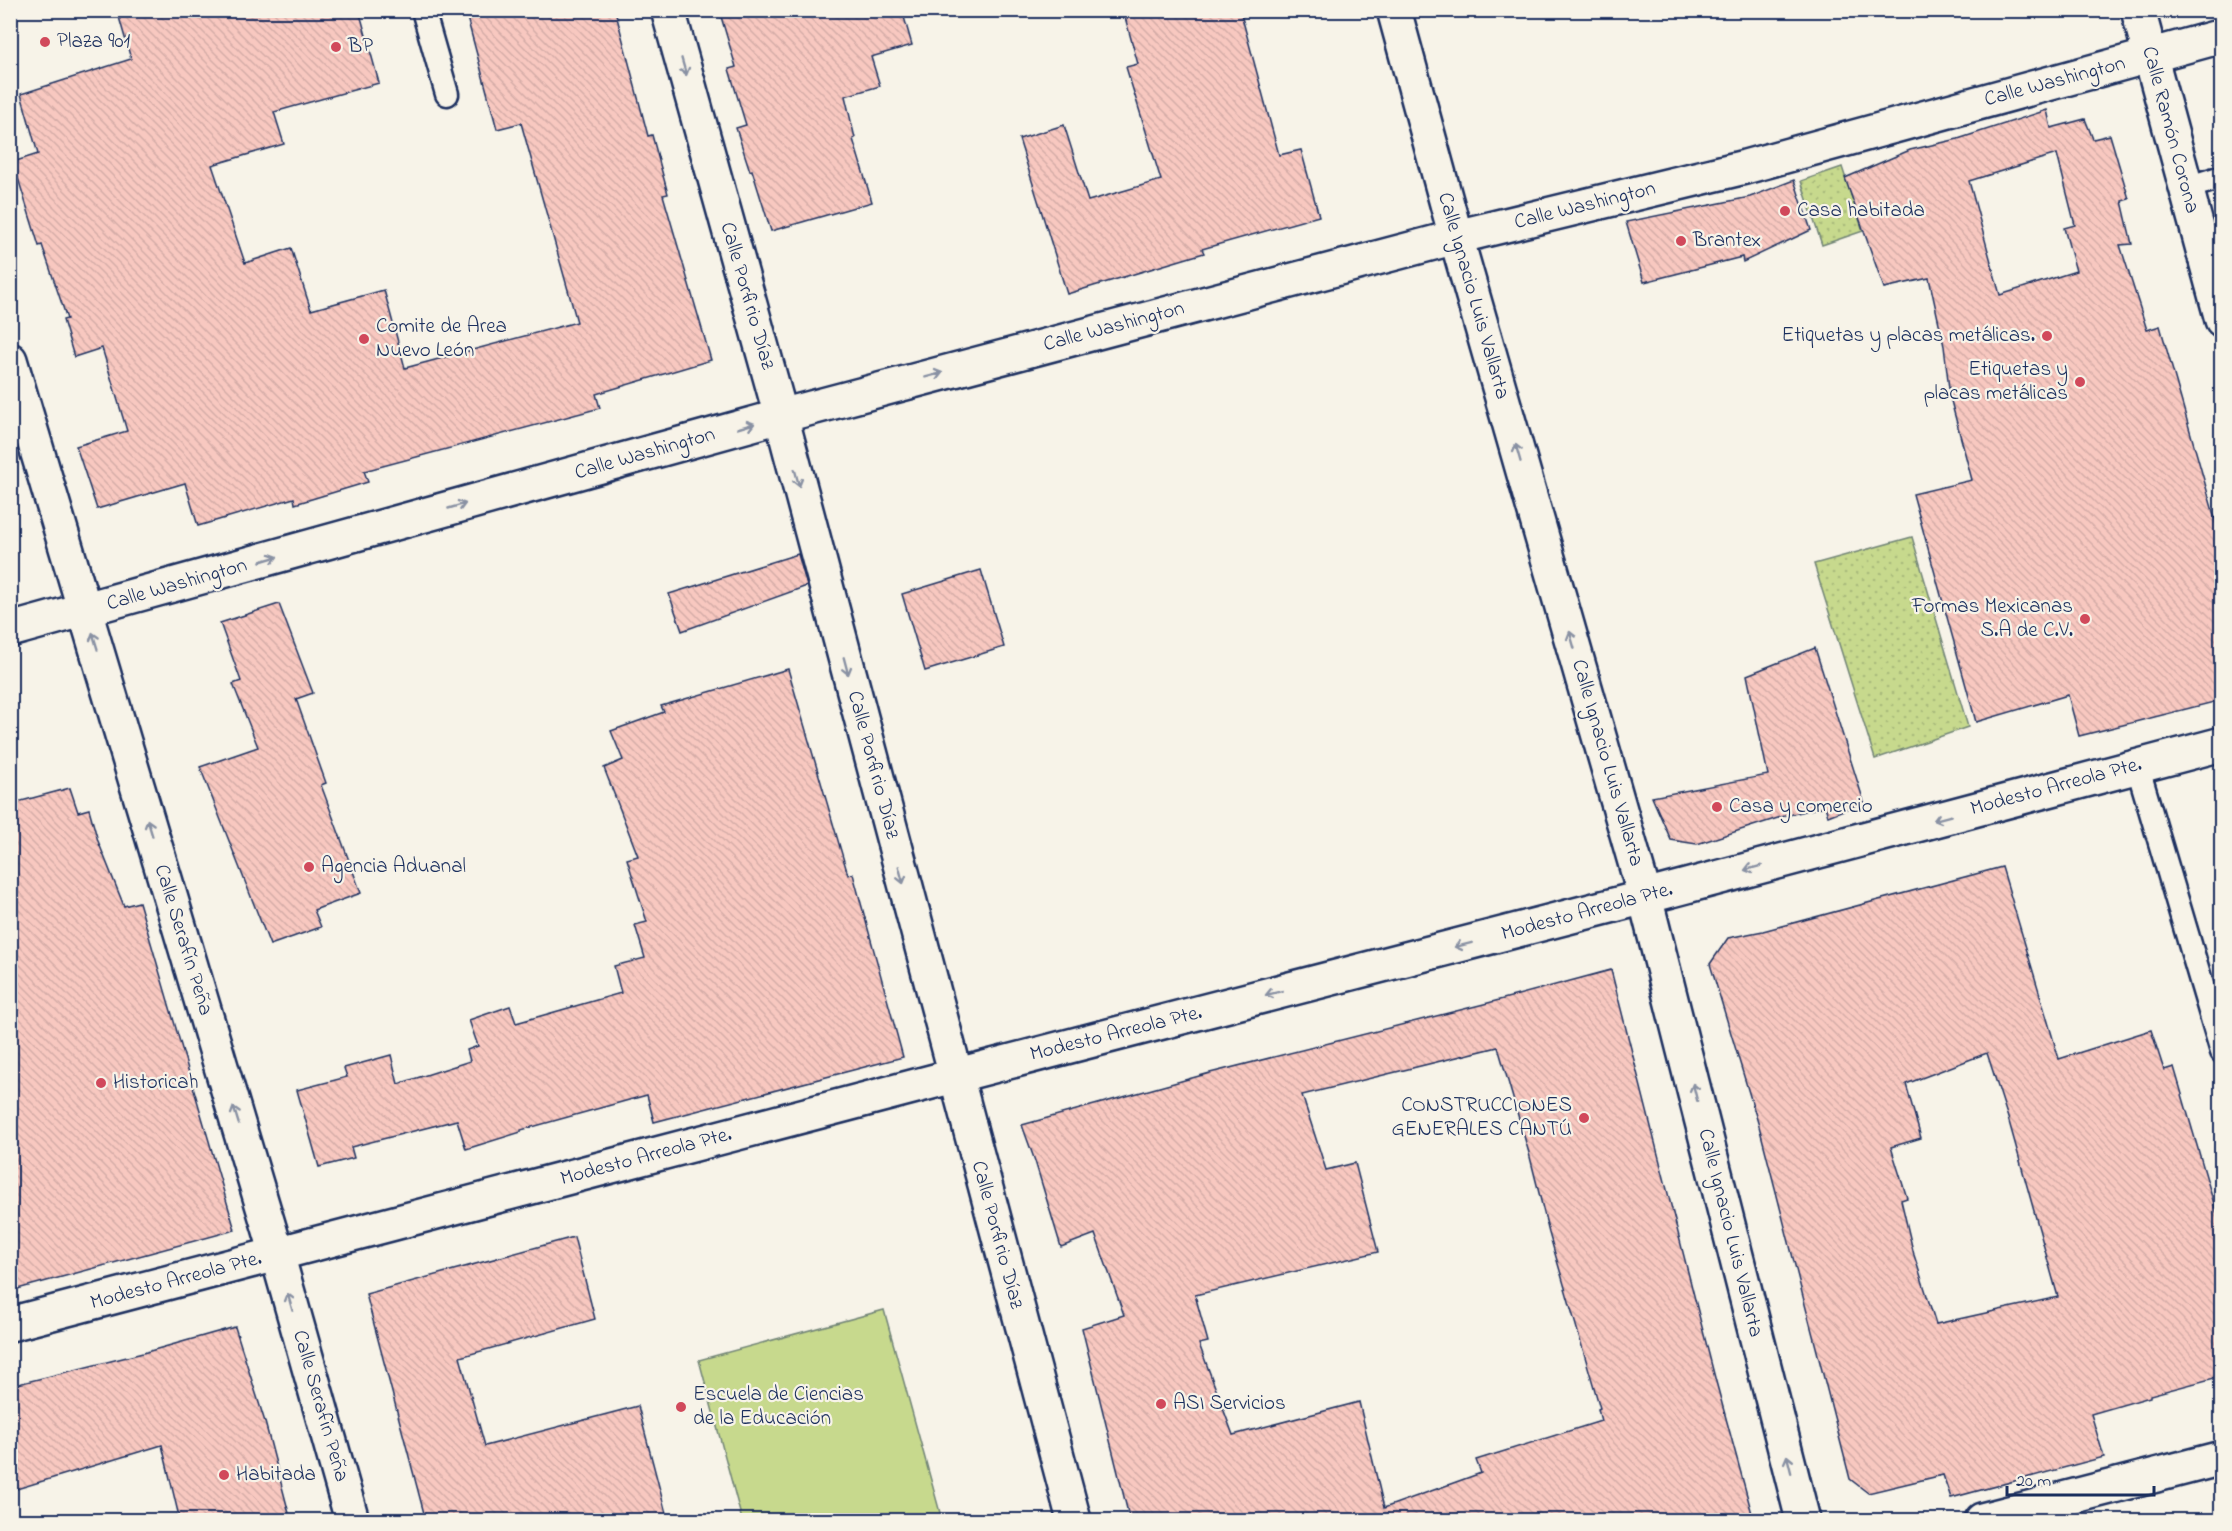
<svg xmlns="http://www.w3.org/2000/svg" width="2232" height="1531" viewBox="0 0 2232 1531" font-family="'Indie Flower',sans-serif">
  <defs>
    <pattern id="grass-dots" width="8" height="8" patternUnits="userSpaceOnUse" patternTransform="scale(1.5)"><rect width="8" height="8" fill="#c7d98d"/><path d="M2 2h.1M6 6h.1" fill="none" stroke="#aabb7c" stroke-width="1.8" stroke-linecap="round"/></pattern>
    <pattern id="building-back-hatch" width="6" height="6" patternUnits="userSpaceOnUse" patternTransform="scale(1.5)"><rect width="6" height="6" fill="#f8c8c0"/><path d="M-1 5l2 2M0 0l6 6M5-1l2 2" fill="none" stroke="#d4aca7"/></pattern>
  </defs>
  <rect width="100%" height="100%" fill="#f7f3e8"/>
  <filter id="ink" filterUnits="userSpaceOnUse"><feTurbulence type="fractalNoise" baseFrequency=".0167" numOctaves="2"/><feDisplacementMap in="SourceGraphic" scale="12" xChannelSelector="R" yChannelSelector="G"/><feConvolveMatrix kernelMatrix="1 2 1 2 8 2 1 2 1" color-interpolation-filters="sRGB"/></filter>
  <g filter="url(#ink)">
    <g fill="url(#grass-dots)" stroke="#718476" stroke-width="1.5">
      <polygon points="1842,167 1863,231 1822,245 1801,181"/>
      <polygon points="1912,537 1968,727 1875,759 1814,564"/>
    </g>
    <polygon fill="#c7d98d" stroke="#718476" stroke-width="1.5" points="884,1310 942,1520 742,1520 699,1360"/>
    <g fill="url(#building-back-hatch)" stroke="#1b2f5e" stroke-width="1.5" fill-rule="evenodd">
      <polygon points="117,10 359,10 379,83 274,112 284,144 212,165 245,263 291,248 311,310 384,290 405,368 577,322 521,123 497,129 465,10 615,10 648,136 652,135 668,194 663,195 711,360 596,394 600,408 364,471 368,482 295,504 294,498 198,526 185,483 97,509 76,446 127,431 102,348 74,357 63,320 67,319 42,245 39,246 13,162 38,154 21,94 131,59"/>
      <polygon points="719,10 902,10 912,45 871,57 880,86 845,96 855,138 853,139 872,202 771,231 752,170 750,171 736,128 746,125 729,69 736,67"/>
      <polygon points="1123,10 1240,10 1279,155 1301,150 1319,216 1202,249 1204,253 1067,294 1019,139 1064,125 1088,201 1161,180 1126,67 1138,64"/>
      <path d="M2047 110 2051 128 2085 119 2093 139 2110 135 2129 199 2122 201 2132 244 2120 245 2147 330 2160 326 2222 543V700L2079 736 2068 695 1976 722 1913 494 1972 480 1950 397 1944 346 1929 278 1884 288 1845 178 1910 150 1958 139ZM2057 154 2075 225 2064 228 2076 271 2000 295 1969 181Z"/>
      <polygon points="1794,180 1811,230 1743,262 1742,257 1644,282 1626,222 1750,197"/>
      <polygon points="798,554 807,586 682,631 669,594"/>
      <polygon points="981,570 1004,647 925,671 902,594"/>
      <polygon points="279,604 313,693 296,699 326,783 321,785 361,893 314,910 321,927 270,945 200,767 258,747 233,684 241,681 220,623"/>
      <polygon points="1815,648 1864,802 1828,816 1825,806 1781,817 1697,844 1671,840 1652,797 1768,775 1747,675"/>
      <polygon points="788,669 848,875 853,874 903,1057 654,1122 647,1095 521,1130 521,1132 466,1149 457,1120 351,1147 354,1158 319,1167 297,1090 347,1077 344,1068 391,1055 398,1084 470,1061 467,1050 478,1046 469,1020 510,1006 516,1023 621,993 614,966 645,958 635,925 647,922 627,859 638,856 604,768 623,760 611,731 664,712 661,706"/>
      <polygon points="70,788 78,812 89,809 98,841 124,906 139,902 235,1230 10,1291 10,804"/>
      <path d="M2002 867 2059 1059 2151 1030 2164 1070 2174 1067 2222 1231V1376L2150 1395V1397L2091 1414 2104 1457 1951 1498 1943 1475 1868 1493 1850 1479 1759 1126 1710 964 1728 938 1763 931ZM1987 1053 2008 1118 2058 1297 1936 1324 1914 1255 1901 1200 1907 1198 1891 1147 1921 1138 1906 1084Z"/>
      <path d="M1611 970 1715 1378 1754 1521H1130L1082 1328 1124 1315 1095 1234 1061 1247 1035 1161 1022 1125 1210 1073 1488 1003ZM1498 1047 1529 1153 1549 1233 1600 1408 1598 1409 1601 1421 1476 1460 1481 1473 1384 1508 1359 1402 1233 1435 1199 1344 1208 1342 1195 1295 1378 1252 1355 1163 1326 1170 1302 1095Z"/>
      <polygon points="574,1237 595,1319 460,1357 485,1446 638,1406 668,1521 426,1521 366,1294"/>
      <polygon points="235,1327 265,1422 291,1521 180,1521 162,1445 10,1491 10,1386 143,1353"/>
    </g>
    <g fill="none" stroke-linecap="round" stroke-linejoin="round">
      <g stroke="#1b2f5e" stroke-width="27">
        <g id="lane">
          <polyline points="423,10 447,94"/>
          <polyline points="2186,188 2222,177"/>
          <polyline points="2137,765 2222,1052"/>
        </g>
      </g>
      <g stroke="#1b2f5e" stroke-width="38">
        <g id="street">
          <polyline points="668,10 781,416 1074,1520"/>
          <polyline points="1394,10 1456,237 1645,897 1803,1520"/>
          <polyline points="2138,10 2222,320"/>
          <polyline points="10,360 277,1254 352,1520"/>
          <polyline points="10,1324 954,1076 1645,897 2222,744"/>
        </g>
      </g>
      <g stroke="#1b2f5e" stroke-width="38">
        <g id="secondary">
          <polyline points="10,630 781,416 1456,237 1745,167 2222,36"/>
          <polyline points="1982,1520 2222,1458"/>
        </g>
      </g>
      <use href="#lane" stroke="#f7f3e8" stroke-width="22"/>
      <use href="#street" stroke="#f7f3e8" stroke-width="33"/>
      <use href="#secondary" stroke="#f7f3e8" stroke-width="33"/>
    </g>
    <defs><path id="oneway-shaft" d="M-6 0H5M1.5-3L5.5 0L1.5 3" fill="none" stroke-width="1.6" stroke-linecap="round" stroke-linejoin="round" transform="scale(1.5)"/></defs>
    <g stroke="#8991a3">
      <use href="#oneway-shaft" transform="translate(684 67) rotate(74)"/>
      <use href="#oneway-shaft" transform="translate(934 375) rotate(-15)"/>
      <use href="#oneway-shaft" transform="translate(746 426) rotate(-16)"/>
      <use href="#oneway-shaft" transform="translate(1518 453) rotate(-106)"/>
      <use href="#oneway-shaft" transform="translate(797 478) rotate(75)"/>
      <use href="#oneway-shaft" transform="translate(457 506) rotate(-16)"/>
      <use href="#oneway-shaft" transform="translate(269 559) rotate(-16)"/>
      <use href="#oneway-shaft" transform="translate(1572 640) rotate(-106)"/>
      <use href="#oneway-shaft" transform="translate(95 641) rotate(-107)"/>
      <use href="#oneway-shaft" transform="translate(846 666) rotate(75)"/>
      <use href="#oneway-shaft" transform="translate(1942 818) rotate(165)"/>
      <use href="#oneway-shaft" transform="translate(150 828) rotate(-107)"/>
      <use href="#oneway-shaft" transform="translate(1753 868) rotate(165)"/>
      <use href="#oneway-shaft" transform="translate(901 875) rotate(75)"/>
      <use href="#oneway-shaft" transform="translate(1463 945) rotate(166)"/>
      <use href="#oneway-shaft" transform="translate(1274 993) rotate(166)"/>
      <use href="#oneway-shaft" transform="translate(1695 1092) rotate(-104)"/>
      <use href="#oneway-shaft" transform="translate(236 1115) rotate(-107)"/>
      <use href="#oneway-shaft" transform="translate(290 1302) rotate(-106)"/>
      <use href="#oneway-shaft" transform="translate(1789 1464) rotate(-104)"/>
    </g>
  </g>
  <g fill="#d1495b" stroke="#f7f3e8" stroke-width="2">
    <circle cx="45" cy="42" r="6"/>
    <circle cx="336" cy="47" r="6"/>
    <circle cx="1785" cy="211" r="6"/>
    <circle cx="1681" cy="241" r="6"/>
    <circle cx="2047" cy="336" r="6"/>
    <circle cx="364" cy="339" r="6"/>
    <circle cx="2080" cy="382" r="6"/>
    <circle cx="2085" cy="619" r="6"/>
    <circle cx="1717" cy="807" r="6"/>
    <circle cx="309" cy="867" r="6"/>
    <circle cx="101" cy="1083" r="6"/>
    <circle cx="1584" cy="1118" r="6"/>
    <circle cx="1161" cy="1404" r="6"/>
    <circle cx="681" cy="1407" r="6"/>
    <circle cx="224" cy="1475" r="6"/>
  </g>
  <g text-anchor="middle" dominant-baseline="central" stroke-width="4.5" stroke-linejoin="round" paint-order="stroke">
    <g font-size="21" fill="#1b2f5e" stroke="#f7f3e8" text-anchor="start">
      <text x="57" y="42">Plaza 901</text>
      <text x="348" y="47">BP</text>
      <text x="1797" y="211">Casa habitada</text>
      <text x="1693" y="241">Brantex</text>
      <text x="376" y="327">Comite de Area<tspan x="376" dy="24">Nuevo León</tspan></text>
      <text x="2035" y="336" text-anchor="end">Etiquetas y placas metálicas.</text>
      <text x="2068" y="370" text-anchor="end">Etiquetas y<tspan x="2068" dy="24">placas metálicas</tspan></text>
      <text x="2073" y="607" text-anchor="end">Formas Mexicanas<tspan x="2073" dy="24">S.A de C.V.</tspan></text>
      <text x="1729" y="807">Casa y comercio</text>
      <text x="321" y="867">Agencia Aduanal</text>
      <text x="113" y="1083">Historicah</text>
      <text x="1572" y="1106" text-anchor="end">CONSTRUCCIONES<tspan x="1572" dy="24">GENERALES CANTÚ</tspan></text>
      <text x="693" y="1395">Escuela de Ciencias<tspan x="693" dy="24">de la Educación</tspan></text>
      <text x="1173" y="1404">ASI Servicios</text>
      <text x="236" y="1475">Habitada</text>
    </g>
    <g font-size="21" fill="#1b2f5e" stroke="#f7f3e8">
      <text transform="translate(2055 82) rotate(-15)">Calle Washington</text>
      <text transform="translate(2170 130) rotate(75)">Calle Ramón Corona</text>
      <text transform="translate(1585 206) rotate(-14)">Calle Washington</text>
      <text transform="translate(747 296) rotate(74)">Calle Porfirio Díaz</text>
      <text transform="translate(1473 296) rotate(74)">Calle Ignacio Luis Vallarta</text>
      <text transform="translate(1114 327) rotate(-15)">Calle Washington</text>
      <text transform="translate(645 454) rotate(-16)">Calle Washington</text>
      <text transform="translate(177 585) rotate(-16)">Calle Washington</text>
      <text transform="translate(1607 763) rotate(74)">Calle Ignacio Luis Vallarta</text>
      <text transform="translate(873 765) rotate(75)">Calle Porfirio Díaz</text>
      <text transform="translate(2056 787) rotate(-15)">Modesto Arreola Pte.</text>
      <text transform="translate(1587 912) rotate(-15)">Modesto Arreola Pte.</text>
      <text transform="translate(183 940) rotate(73)">Calle Serafín Peña</text>
      <text transform="translate(1116 1034) rotate(-14)">Modesto Arreola Pte.</text>
      <text transform="translate(646 1157) rotate(-15)">Modesto Arreola Pte.</text>
      <text transform="translate(1730 1233) rotate(76)">Calle Ignacio Luis Vallarta</text>
      <text transform="translate(997 1235) rotate(75)">Calle Porfirio Díaz</text>
      <text transform="translate(176 1281) rotate(-15)">Modesto Arreola Pte.</text>
      <text transform="translate(320 1406) rotate(74)">Calle Serafín Peña</text>
    </g>
  </g>
  <rect width="2232" height="1531" fill="none" stroke="#f7f3e8" stroke-width="36"/>
  <rect x="18" y="18" width="2196" height="1495" fill="none" stroke="#1b2f5e" stroke-width="2" filter="url(#ink)"/>
  <path d="M2007 1486v9h147v-9" fill="none" stroke="#1b2f5e" stroke-width="3"/>
  <text x="2016" y="1486" font-size="18" fill="#1b2f5e" stroke="#f7f3e8" stroke-width="4.5" paint-order="stroke">20 m</text>
</svg>
